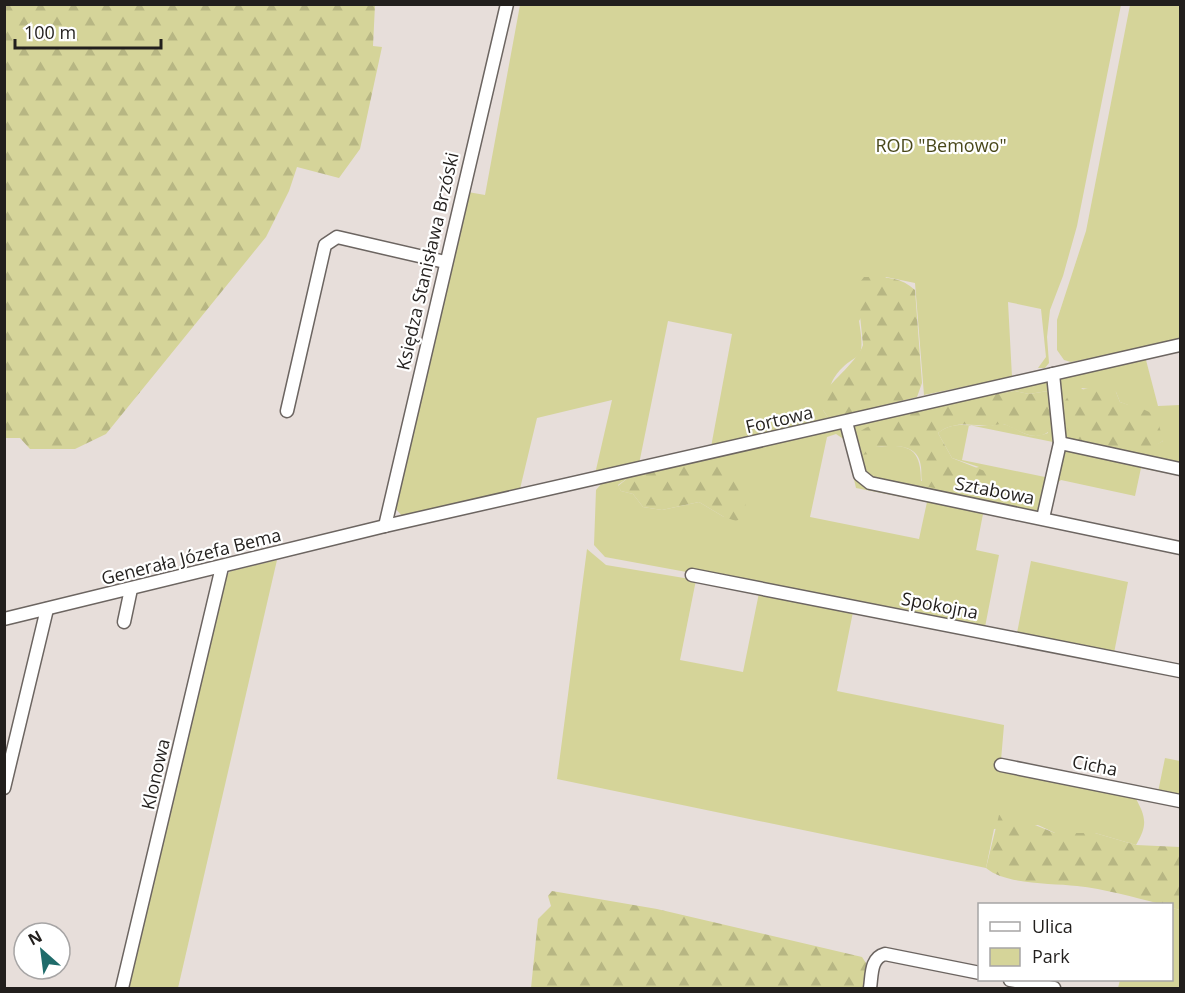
<svg xmlns="http://www.w3.org/2000/svg" width="1185" height="993" viewBox="0 0 1185 993" font-family="'Open Sans',sans-serif">
  <defs>
    <pattern id="forest-firs" width="22" height="20" patternUnits="userSpaceOnUse" patternTransform="scale(1.5)"><rect width="22" height="20" fill="#d5d499"/><path d="M5 1l3.5 6h-7zM16 11l3.5 6h-7z" fill="#b7b683"/></pattern>
  </defs>
  <rect width="100%" height="100%" fill="#e7deda"/>
  <g fill="#d5d499" fill-rule="evenodd">
    <path d="M520 5H1121L1077 226 1063 276 1050 310 1047 337 1049 363 1045 368H1038L1046 357 1041 309 1008 302 1012 377 924 395 915 283 886 277 859 321C867 370 855 347 834 378 829 386 827 400 823 410L829 419 711 447 732 334 668 321 639 464 595 474 612 400 537 418 519 493 403 517 394 507 468 192 485 195Z"/>
    <polygon points="1130,5 1180,5 1180,341 1071,362 1064,360 1057,350 1057,320 1086,231"/>
    <path d="M1143 359 1146 360 1158 406 1180 405V476L1141 468 1135 496 1061 480 1056 484 1058 377ZM1081 388 1116 392 1120 402 1128 405 1163 441 1155 445Z"/>
    <path d="M1049 379 1056 438 1053 442 969 425 962 460 1045 477 1048 481 1039 512 879 484 864 473 854 429 857 423ZM1015 391 1029 394 1048 391V433C1026 441 1022 429 1003 424 997 423 994 426 989 426 971 427 954 420 938 433L952 458 979 467 921 481C921 445 906 444 875 447L978 397Z"/>
    <path d="M840 429 844 431 865 484 980 509 983 514 976 550 999 555 985 627 605 557 594 545 596 490 601 484 629 477 618 485 621 491 633 494 643 507 662 510 699 502 724 517 705 458ZM836 434 845 440 856 488 927 502 919 539 810 517 827 437Z"/>
    <path d="M587 549 606 565 696 580 680 660 743 672 759 593 853 612 837 691 1004 725 1000 772H1012L1135 797C1146 817 1148 825 1136 845L1095 833H1055L1038 825 994 829 986 868 557 779Z"/>
    <polygon points="277,560 178,988 126,988 225,576 231,571"/>
    <polygon points="1031,561 1128,582 1114,653 1017,633"/>
    <polygon points="1165,758 1180,761 1180,797 1158,792"/>
    <polygon points="1172,908 1180,910 1180,988 1118,988 1120,980 1172,980"/>
  </g>
  <g fill="url(#forest-firs)">
    <polygon points="4,5 375,5 373,46 382,47 360,149 339,178 297,167 289,191 266,237 106,434 75,449 30,449 20,438 5,438"/>
    <path d="M864 277C883 277 900 276 915 290L922 383 917 397 829 419 823 410 821 396C832 381 859 359 863 345L857 286Z"/>
    <path d="M1107 386 1116 392 1120 402C1150 413 1156 406 1163 441L1140 455 1073 442C1056 399 1060 390 1107 386Z"/>
    <path d="M1015 391 1029 394 1048 391 1052 396 1053 428C1037 444 1022 432 1006 425 999 422 994 427 988 426 971 425 953 421 938 433L952 458 987 472 989 477 986 487 975 496 924 486C920 479 922 475 921 467 919 443 894 445 875 447L870 454 861 455 857 446 859 432C894 409 973 398 1015 391Z"/>
    <path d="M705 458 727 460C739 478 746 493 746 516L736 521 724 517 699 502 662 510 643 507 633 494 621 491 618 486 629 477Z"/>
    <path d="M1007 814 1055 833H1095L1136 845 1180 847V910L1172 908V904H1160C1134 897 1104 889 1077 886 1051 883 1006 885 986 868L999 815Z"/>
    <polygon points="552,891 657,909 862,957 868,966 864,988 531,988 538,919 551,906 548,896"/>
  </g>
  <g fill="none" stroke-linecap="round" stroke-linejoin="round">
    <g stroke="#6c6561" stroke-width="15">
      <g id="minor">
        <polyline points="287,411 325,245 337,237 445,262"/>
        <polyline points="846,422 860,475 870,483 1180,548"/>
        <polyline points="1060,443 1180,469"/>
        <polyline points="1043,518 1060,443 1053,374"/>
        <polyline points="385,526 507,4"/>
        <polyline points="692,575 1180,671"/>
        <polyline points="4,619 385,526 1180,345"/>
        <polyline points="124,622 131,589"/>
        <polyline points="1001,765 1180,801"/>
        <polyline points="4,788 47,609"/>
        <polyline points="1010,980 1054,988"/>
        <polyline points="122,988 222,567"/>
        <path d="M870 988C872 976 870 958 885 954L980 973"/>
      </g>
    </g>
    <use href="#minor" stroke="#fff" stroke-width="12"/>
  </g>
  <g text-anchor="middle" dominant-baseline="central" stroke-width="4.5" stroke-linejoin="round" paint-order="stroke">
    <g font-size="18" fill="#49481a" stroke="#fff">
      <text x="941" y="145">ROD "Bemowo"</text>
    </g>
    <g font-size="18" fill="#221f1d" stroke="#fff">
      <text transform="translate(427 261) rotate(-77)">Księdza Stanisława Brzóski</text>
      <text transform="translate(779 419) rotate(-13)">Fortowa</text>
      <text transform="translate(995 490) rotate(11)">Sztabowa</text>
      <text transform="translate(191 556) rotate(-14)">Generała Józefa Bema</text>
      <text transform="translate(940 605) rotate(11)">Spokojna</text>
      <text transform="translate(1095 765) rotate(11)">Cicha</text>
      <text transform="translate(155 774) rotate(-77)">Klonowa</text>
    </g>
  </g>
  <rect width="1185" height="993" fill="none" stroke="#221f1d" stroke-width="12"/>
  <rect x="978" y="903" width="195" height="78" fill="#ffffff" stroke="#a7a5a5" stroke-width="1.5"/>
  <rect x="990" y="922" width="30" height="9" fill="#ffffff" stroke="#a7a5a5" stroke-width="1.5"/>
  <text x="1032" y="933" font-size="18" fill="#221f1d">Ulica</text>
  <rect x="990" y="948" width="30" height="18" fill="#d5d499" stroke="#a7a5a5" stroke-width="1.5"/>
  <text x="1032" y="963" font-size="18" fill="#221f1d">Park</text>
  <g transform="translate(42 951) rotate(332)"><circle r="28" fill="#ffffff" stroke="#a7a5a5" stroke-width="1.5"/>
  <path d="M0-4.5L10 22L0 15L-10 22Z" fill="#1f6b6a"/>
  <text y="-9" font-size="16" font-weight="bold" text-anchor="middle" fill="#221f1d">N</text>
  </g>
  <path d="M15 39v9h146v-9" fill="none" stroke="#221f1d" stroke-width="3"/>
  <text x="24" y="39" font-size="18" fill="#221f1d" stroke="#ffffff" stroke-width="4.5" paint-order="stroke">100 m</text>
</svg>
